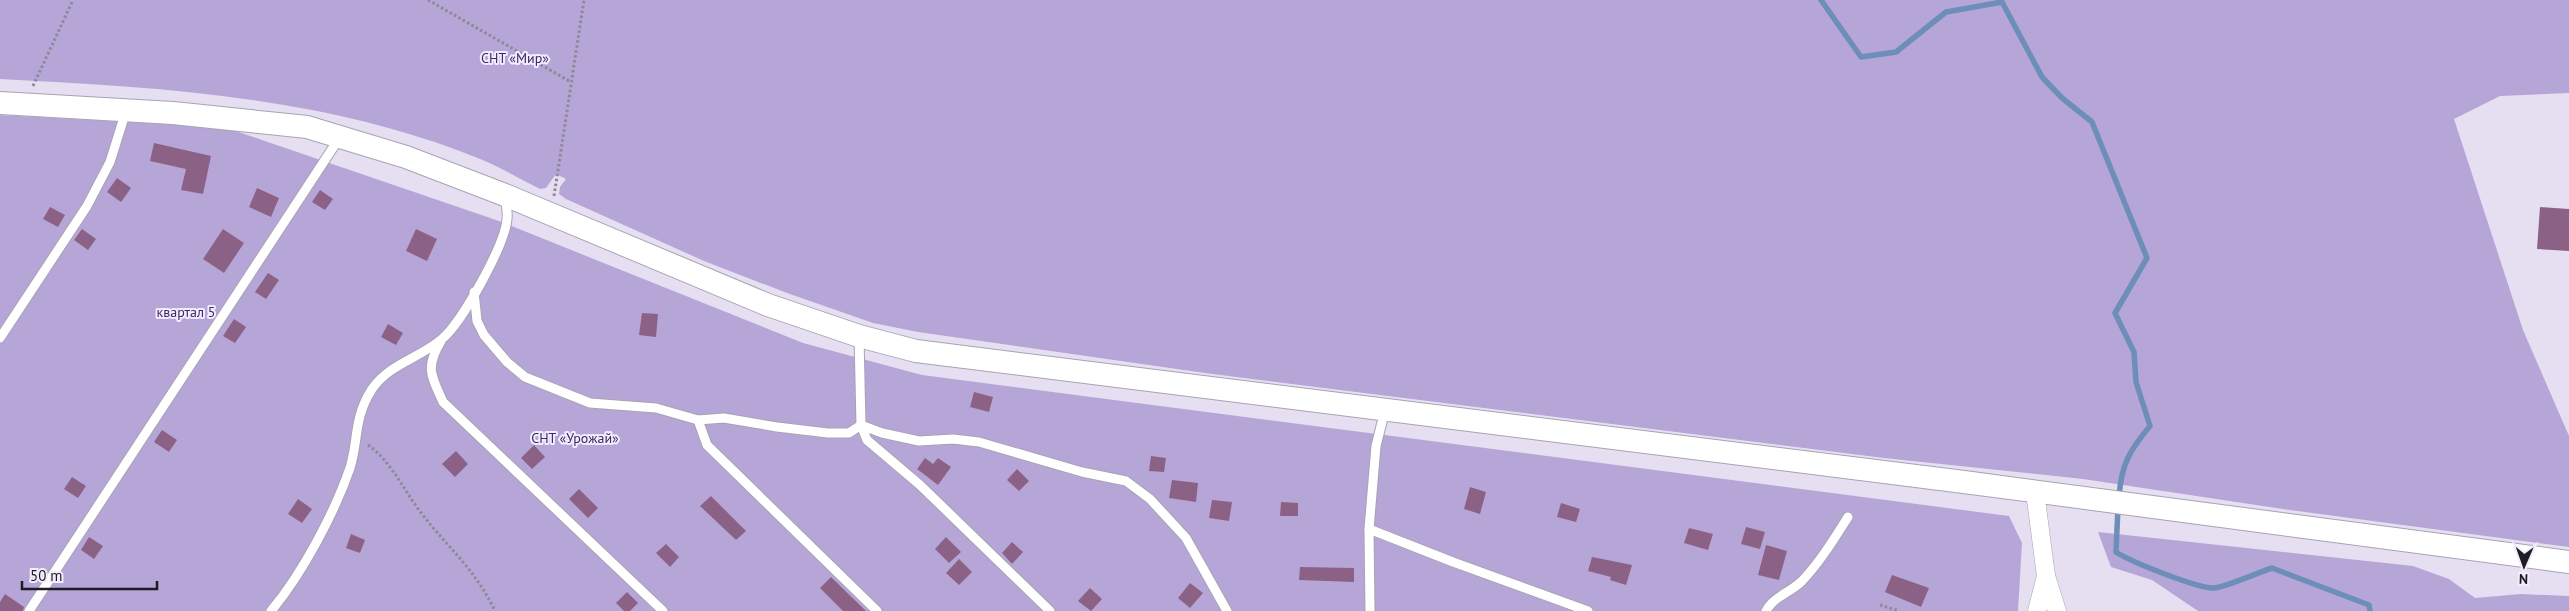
<svg xmlns="http://www.w3.org/2000/svg" width="2569" height="611" viewBox="0 0 2569 611" font-family="'PT Sans',sans-serif">
  <rect width="100%" height="100%" fill="#e5dff1"/>
  <g fill="#b6a6d7">
    <path d="M0 0H2569V93L2500 96 2454 119 2523 330 2569 436V547L2283 509 2083 479 1884 458 1205 373 918 332 873 323 787 293 704 261 566 199 559 194 560 187 566 179 556 174 546 188 540 189C518 178 497 165 475 157 325 97 160 87 0 79Z"/>
    <polygon points="0,115 224,127 499,221 803,343 922,375 2009,516 2022,543 2018,611 0,611"/>
    <polygon points="2098,532 2413,566 2449,579 2475,598 2521,594 2569,596 2569,611 2198,611 2152,580 2111,567"/>
  </g>
  <g fill="none" stroke-linecap="round" stroke-linejoin="round">
    <g stroke="#6c8eb8" stroke-width="5.5">
      <path d="M1821 0 1861 57 1896 52 1946 12 2002 2 2042 77 2062 98 2092 122 2147 258 2115 313 2134 352 2136 382 2150 426C2129 451 2121 465 2119 498"/>
      <path d="M2118 507 2116 552C2131 562 2197 588 2213 588 2224 588 2259 572 2272 568L2369 605 2370 611"/>
    </g>
  </g>
  <g fill="#8b6286">
    <polygon points="154,143 211,156 203,194 181,190 186,169 150,161"/>
    <polygon points="117,178 131,188 121,202 107,192"/>
    <polygon points="257,188 279,198 271,217 249,207"/>
    <polygon points="320,190 333,199 325,210 312,202"/>
    <polygon points="50,207 65,215 58,227 43,219"/>
    <polygon points="2540,207 2569,209 2569,251 2537,249"/>
    <polygon points="82,229 96,239 88,250 74,240"/>
    <polygon points="223,229 244,243 224,273 203,259"/>
    <polygon points="416,229 437,239 427,261 406,251"/>
    <polygon points="268,273 279,280 266,299 255,292"/>
    <polygon points="642,313 658,314 656,337 639,335"/>
    <polygon points="234,319 246,327 235,343 223,336"/>
    <polygon points="388,324 403,333 396,345 381,337"/>
    <polygon points="974,392 993,397 989,412 970,407"/>
    <polygon points="162,430 177,440 169,452 154,442"/>
    <polygon points="534,445 545,457 532,469 521,458"/>
    <polygon points="456,451 468,464 455,477 442,464"/>
    <polygon points="1151,456 1166,458 1164,472 1149,471"/>
    <polygon points="925,458 933,464 938,458 951,467 938,485 917,469"/>
    <polygon points="1017,469 1029,481 1019,491 1007,480"/>
    <polygon points="72,477 86,486 78,498 64,489"/>
    <polygon points="1172,480 1198,483 1196,502 1169,498"/>
    <polygon points="1470,487 1486,492 1480,514 1464,509"/>
    <polygon points="579,489 598,508 588,518 569,499"/>
    <polygon points="711,496 746,531 736,540 700,506"/>
    <polygon points="298,499 312,509 302,523 288,514"/>
    <polygon points="1212,500 1232,502 1229,521 1209,518"/>
    <polygon points="1281,502 1298,503 1298,516 1280,516"/>
    <polygon points="1561,503 1580,509 1576,522 1557,517"/>
    <polygon points="1746,527 1765,532 1760,549 1741,544"/>
    <polygon points="1689,528 1713,534 1708,550 1684,543"/>
    <polygon points="351,534 365,540 360,553 346,548"/>
    <polygon points="89,537 103,546 94,559 81,550"/>
    <polygon points="946,537 961,552 949,563 935,549"/>
    <polygon points="1012,542 1023,552 1012,564 1002,553"/>
    <polygon points="666,544 679,557 670,567 656,553"/>
    <polygon points="1766,545 1787,551 1779,580 1758,575"/>
    <polygon points="1592,557 1632,565 1626,585 1610,580 1611,577 1588,571"/>
    <polygon points="959,559 972,572 959,585 946,573"/>
    <polygon points="1300,567 1354,568 1354,582 1299,580"/>
    <polygon points="1892,575 1929,588 1921,607 1885,592"/>
    <polygon points="831,577 866,611 843,611 820,588"/>
    <polygon points="1190,583 1203,593 1190,608 1178,598"/>
    <polygon points="1090,588 1102,599 1091,611 1078,601"/>
    <polygon points="627,592 638,603 630,611 624,611 616,603"/>
    <polygon points="5,594 24,607 23,611 0,611 0,602"/>
  </g>
  <g fill="none" stroke-linecap="round" stroke-linejoin="round">
    <g stroke="#a8a3b3" stroke-width="11">
      <g id="service">
        <polyline points="474,292 477,321 484,335 507,362 525,377 590,403 656,408 698,420 724,418 777,427 828,433 849,433 861,425 867,440 920,485 1050,611"/>
        <polyline points="859,337 861,425 882,433 919,441 953,439 979,442 1082,472 1126,481 1150,499 1186,538 1227,611"/>
        <polyline points="0,338 87,206 110,162 126,111"/>
        <path d="M441 341C425 368 431 375 443 402L663 611"/>
        <polyline points="1385,410 1376,446 1369,529 1453,562 1588,611"/>
        <polyline points="698,420 707,445 877,611"/>
        <polyline points="1369,529 1370,611"/>
        <polyline points="29,611 340,137"/>
        <path d="M271 611C302 574 334 514 350 468 359 439 353 419 372 389 390 363 421 358 443 338 462 322 505 245 507 219 508 212 506 204 505 197"/>
        <path d="M1766 611C1773 597 1791 592 1802 581 1820 562 1834 539 1848 517"/>
      </g>
    </g>
    <g stroke="#a8a3b3" stroke-width="19">
      <g id="minor">
        <polyline points="2035,492 2046,576 2057,611"/>
        <polyline points="2037,611 2046,576"/>
      </g>
    </g>
    <g stroke="#a8a3b3" stroke-width="24">
      <polyline id="tertiary" points="0,103 173,113 307,127 406,157 505,195 768,305 859,336 916,351 1964,482 2569,562"/>
    </g>
    <g stroke="#8d8996" stroke-width="3" stroke-dasharray="2.5 2.5" stroke-linecap="butt">
      <polyline points="428,0 571,82"/>
      <polyline points="33,86 73,0"/>
      <polyline points="554,196 584,0"/>
      <path d="M368 445C392 462 404 491 422 514 449 549 475 569 495 611"/>
      <polyline points="1880,605 1899,611"/>
    </g>
    <use href="#service" stroke="#fff" stroke-width="9"/>
    <use href="#minor" stroke="#fff" stroke-width="18"/>
    <use href="#tertiary" stroke="#fff" stroke-width="22"/>
  </g>
  <g text-anchor="middle" dominant-baseline="central" stroke-width="4" stroke-linejoin="round" paint-order="stroke">
    <g font-size="14" fill="#412764" stroke="#f2edfe">
      <text x="515" y="58">СНТ «Мир»</text>
      <text x="186" y="312">квартал 5</text>
      <text x="575" y="438">СНТ «Урожай»</text>
    </g>
  </g>
  <g transform="translate(2524 566) rotate(182)" stroke="#f2edfe" stroke-width="4" paint-order="stroke">
  <path d="M0-4L9 19L0 12L-9 19Z" fill="#1e1c22"/>
  <text y="-8" font-size="14" font-weight="bold" text-anchor="middle" fill="#1e1c22">N</text>
  </g>
  <path d="M22 581v8h135v-8" fill="none" stroke="#1e1c22" stroke-width="2.5"/>
  <text x="30" y="581" font-size="15" fill="#1e1c22" stroke="#f2edfe" stroke-width="4" paint-order="stroke">50 m</text>
</svg>
